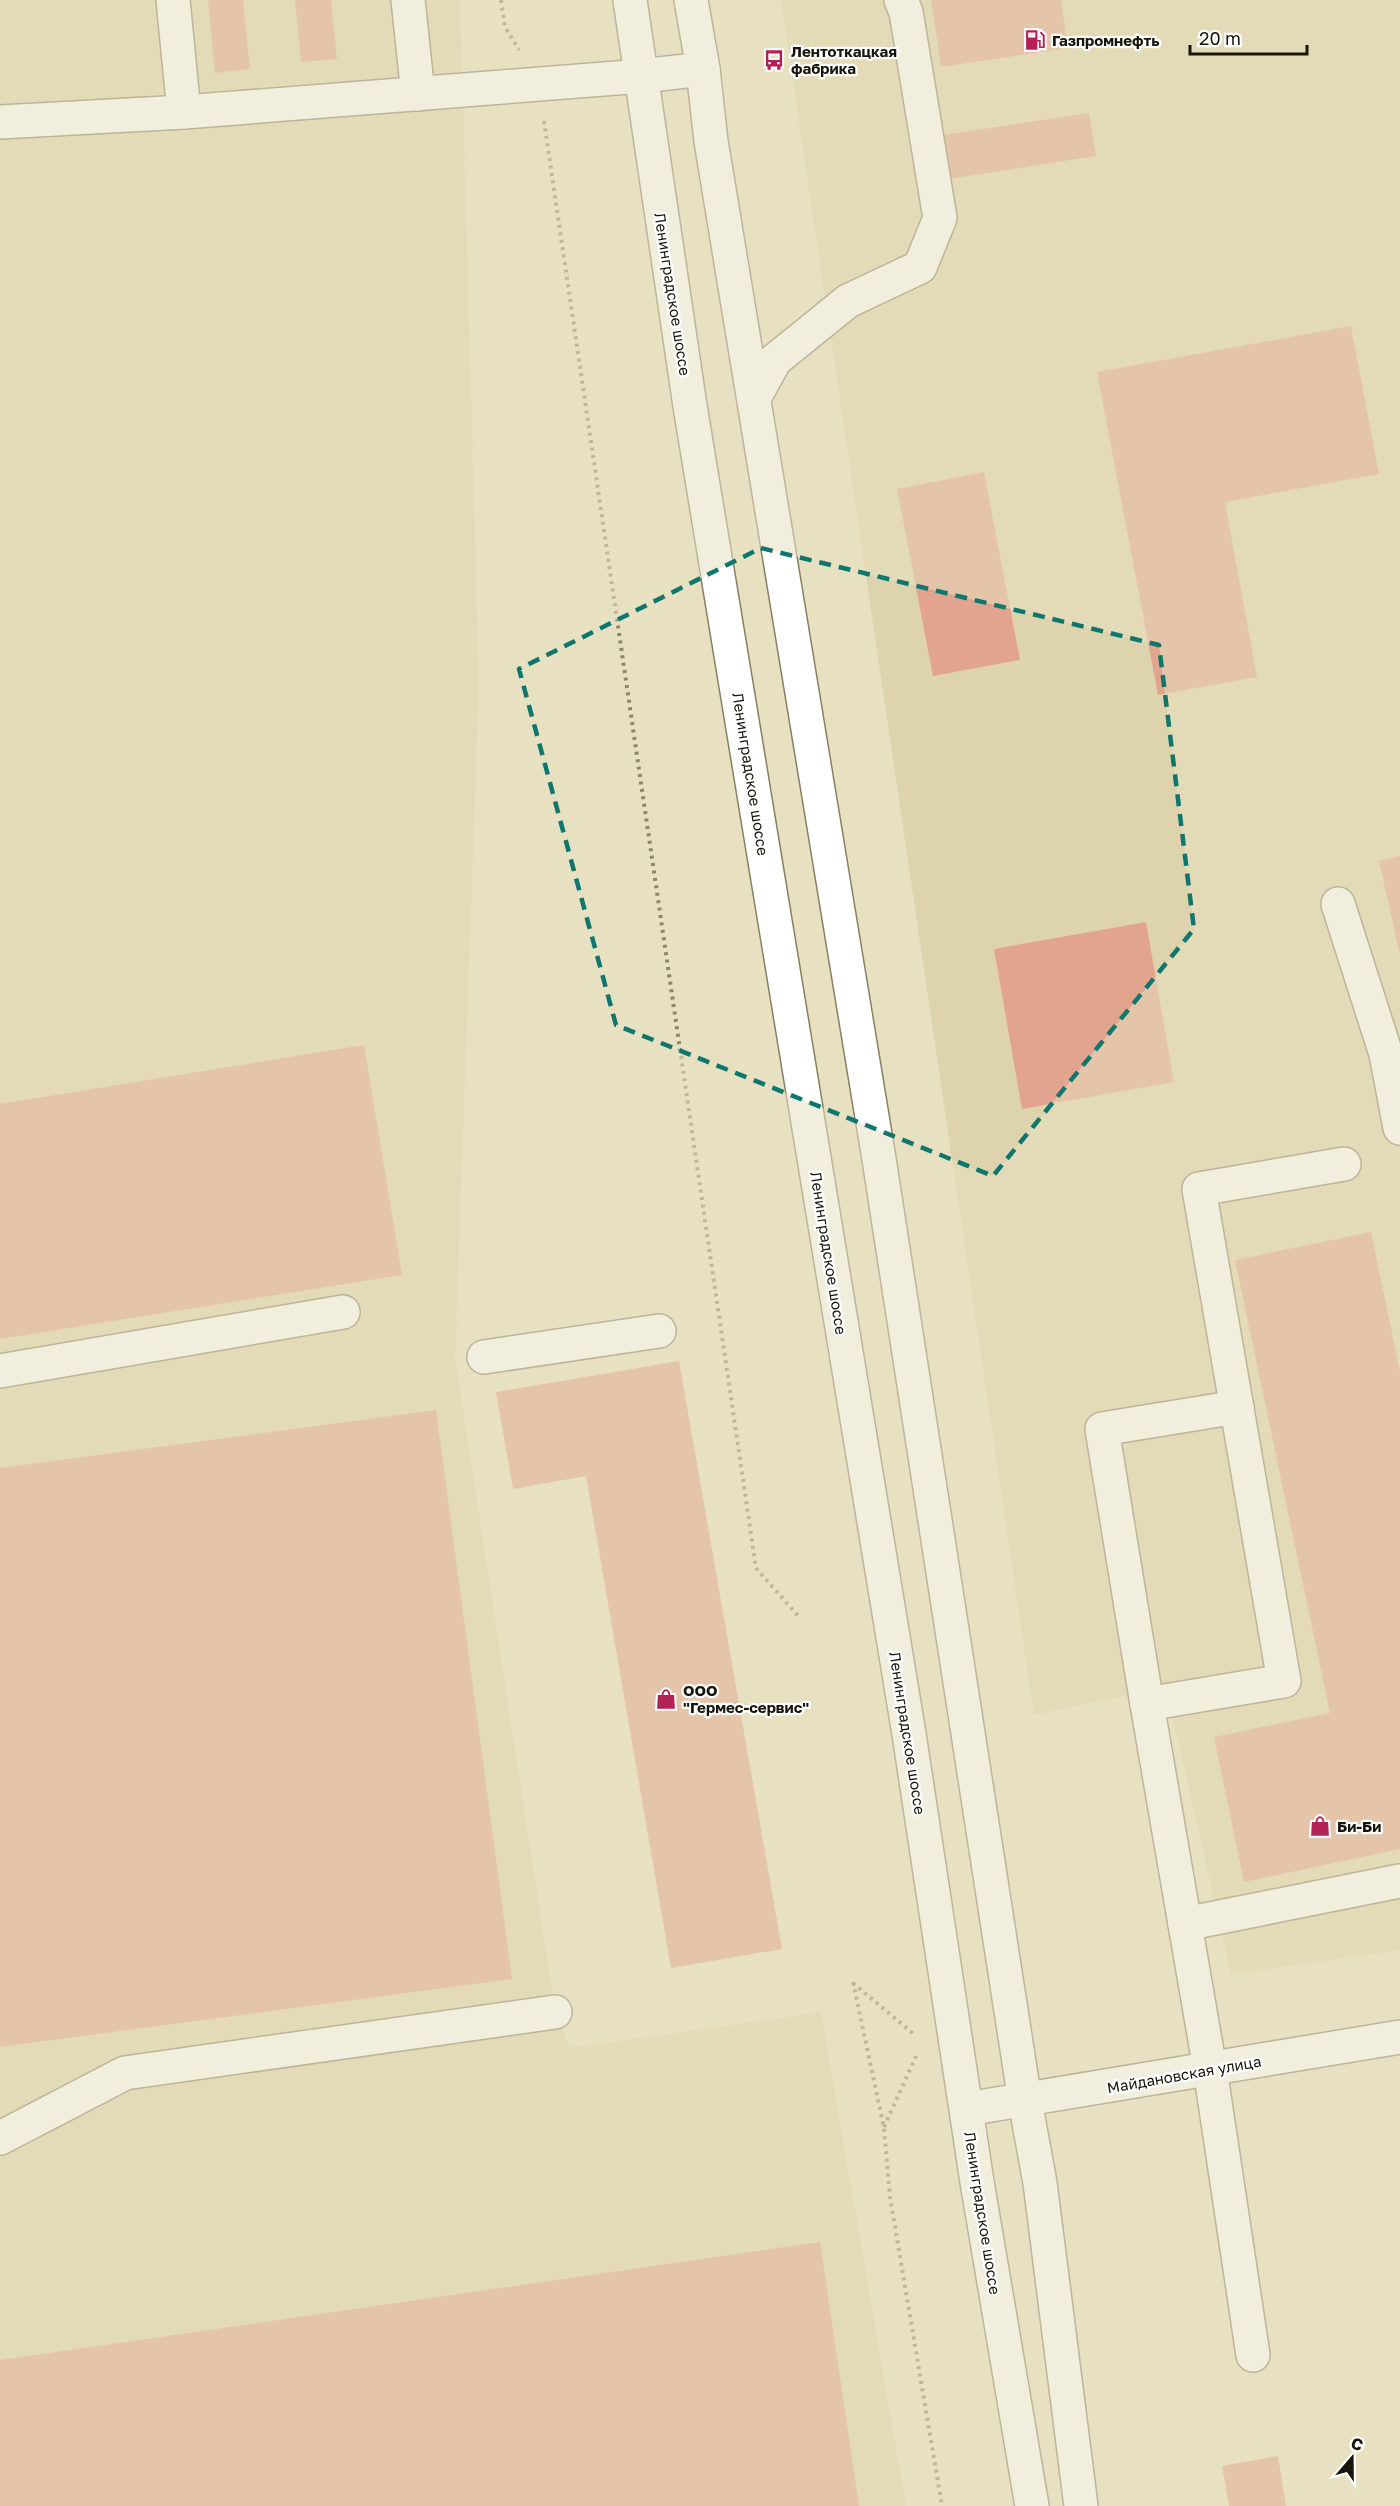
<svg xmlns="http://www.w3.org/2000/svg" width="1400" height="2506" viewBox="0 0 1400 2506" font-family="'Golos Text',sans-serif">
  <rect width="100%" height="100%" fill="#e7e0c1"/>
  <g fill="#ddd4ae">
    <polygon points="0,0 460,0 479,685 455,1357 555,2011 570,2048 821,2012 906,2506 0,2506"/>
    <polygon points="781,0 1400,0 1400,1950 1231,1974 1166,1687 1034,1715"/>
  </g>
  <g fill="#e2a48f">
    <polygon points="208,0 243,0 250,69 215,73"/>
    <polygon points="295,0 331,0 337,59 301,62"/>
    <polygon points="931,0 1061,0 1068,48 941,67"/>
    <polygon points="1089,113 1096,156 929,182 923,138"/>
    <polygon points="1351,326 1379,474 1225,502 1257,677 1158,695 1097,372"/>
    <polygon points="984,472 1020,660 933,676 897,489"/>
    <polygon points="1400,856 1400,951 1399,951 1379,861"/>
    <polygon points="1146,922 1174,1082 1022,1109 994,949"/>
    <polygon points="364,1045 402,1275 0,1339 0,1104"/>
    <polygon points="1371,1232 1400,1371 1400,1849 1244,1882 1214,1737 1330,1713 1235,1260"/>
    <polygon points="679,1361 782,1949 671,1968 586,1476 513,1489 496,1392"/>
    <polygon points="436,1410 512,1979 0,2047 0,1468"/>
    <polygon points="820,2242 859,2506 0,2506 0,2360"/>
    <polygon points="1278,2456 1286,2506 1229,2506 1222,2466"/>
  </g>
  <g fill="none" stroke-linecap="round" stroke-linejoin="round">
    <g stroke="#878064" stroke-width="36">
      <g id="minor">
        <polyline points="173,0 184,112"/>
        <polyline points="408,0 418,94"/>
        <polyline points="0,122 184,112 642,76 703,69"/>
        <polyline points="754,398 775,360 848,301 920,267 940,218 906,12 901,0"/>
        <polyline points="1338,904 1386,1054 1400,1128"/>
        <polyline points="484,1357 659,1331"/>
        <polyline points="0,1371 343,1312"/>
        <polyline points="1147,1704 1102,1429 1237,1407"/>
        <polyline points="1185,1924 1400,1881"/>
        <polyline points="967,2109 1400,2037"/>
        <polyline points="0,2138 125,2073 555,2012"/>
        <polyline points="1253,2355 1210,2069 1147,1704 1284,1681 1199,1189 1344,1164"/>
      </g>
    </g>
    <g stroke="#878064" stroke-width="36">
      <g id="highway">
        <polyline points="630,0 690,406 909,1734 977,2182 1032,2506"/>
        <polyline points="691,0 703,69 711,141 879,1159 1025,2101 1040,2183 1081,2506"/>
      </g>
    </g>
    <g stroke="#8b8670" stroke-width="4" stroke-dasharray="3 4.5" stroke-linecap="butt">
      <polyline points="501,0 505,27 519,50"/>
      <polyline points="544,121 756,1568 800,1618"/>
      <polyline points="853,1982 884,2128 890,2197 942,2506"/>
      <polyline points="853,1983 916,2036"/>
      <polyline points="884,2127 918,2052"/>
    </g>
    <use href="#minor" stroke="#fff" stroke-width="33"/>
    <use href="#highway" stroke="#fff" stroke-width="33"/>
  </g>
  <path d="M0 0H1400V2506H0ZM761 548 1159 645 1194 929 993 1176 616 1025 519 669Z" fill="#e7e0c1" fill-opacity=".55" fill-rule="evenodd"/>
  <path fill="none" stroke="#0f766e" stroke-width="4.5" stroke-dasharray="12 8" stroke-linejoin="round" d="M761 548 1159 645 1194 929 993 1176 616 1025 519 669Z"/>
  <defs>
    <g id="fuel-bare" transform="scale(1.62)"><path d="M-5.5-6h7V0h2V4h1.3V-2.5L3-4.5l.8-.8L6-3V5H2.5V1h-1V6h-7ZM-4.2-4.7v3.2H.2V-4.7Z" fill="#b22256" stroke="#fff" stroke-width="2.5" paint-order="stroke"/></g>
    <g id="bus-bare" transform="scale(1.62)"><path d="M-5-6H5V4H4V6H2V4H-2V6H-4V4H-5ZM-3.5-4V0h7V-4ZM-3.5 1.2v1.5H-2V1.2ZM2 1.2v1.5H3.5V1.2Z" fill="#b22256" stroke="#fff" stroke-width="2.5" paint-order="stroke"/></g>
    <g id="shop-bare" transform="scale(1.62)"><path d="M-5-2.5h2.3a2.7 3.5 0 0 1 5.4 0H5L5.5 6h-11ZM-1.5-2.5h3a1.5 2.3 0 0 0-3 0Z" fill="#b22256" stroke="#fff" stroke-width="2.5" paint-order="stroke"/></g>
  </defs>
  <g fill-rule="evenodd">
    <use href="#fuel-bare" x="1035" y="40"/>
    <use href="#bus-bare" x="774" y="60"/>
    <use href="#shop-bare" x="666" y="1699"/>
    <use href="#shop-bare" x="1320" y="1826"/>
  </g>
  <g text-anchor="middle" dominant-baseline="central" stroke-width="4.5" stroke-linejoin="round" paint-order="stroke">
    <g font-size="15" font-weight="bold" fill="#18160b" stroke="#fff" text-anchor="start">
      <text x="1052" y="40">Газпромнефть</text>
      <text x="791" y="51">Лентоткацкая<tspan x="791" dy="17">фабрика</tspan></text>
      <text x="683" y="1690">ООО<tspan x="683" dy="17">"Гермес-сервис"</tspan></text>
      <text x="1337" y="1826">Би-Би</text>
    </g>
    <g font-size="15" fill="#18160b" stroke="#fff">
      <text transform="translate(673 294) rotate(81)">Ленинградское шоссе</text>
      <text transform="translate(751 774) rotate(81)">Ленинградское шоссе</text>
      <text transform="translate(829 1253) rotate(81)">Ленинградское шоссе</text>
      <text transform="translate(908 1733) rotate(81)">Ленинградское шоссе</text>
      <text transform="translate(1184 2074) rotate(-10)">Майдановская улица</text>
      <text transform="translate(983 2213) rotate(81)">Ленинградское шоссе</text>
    </g>
  </g>
  <g transform="translate(1352 2458) rotate(20)" stroke="#ffffff" stroke-width="4.5" paint-order="stroke">
  <path d="M0-4.5L10 22L0 15L-10 22Z" fill="#18160b"/>
  <text y="-9" font-size="16" font-weight="bold" text-anchor="middle" fill="#18160b">С</text>
  </g>
  <path d="M1190 45v9h117v-9" fill="none" stroke="#18160b" stroke-width="3"/>
  <text x="1199" y="45" font-size="18" fill="#18160b" stroke="#ffffff" stroke-width="4.5" paint-order="stroke">20 m</text>
</svg>
